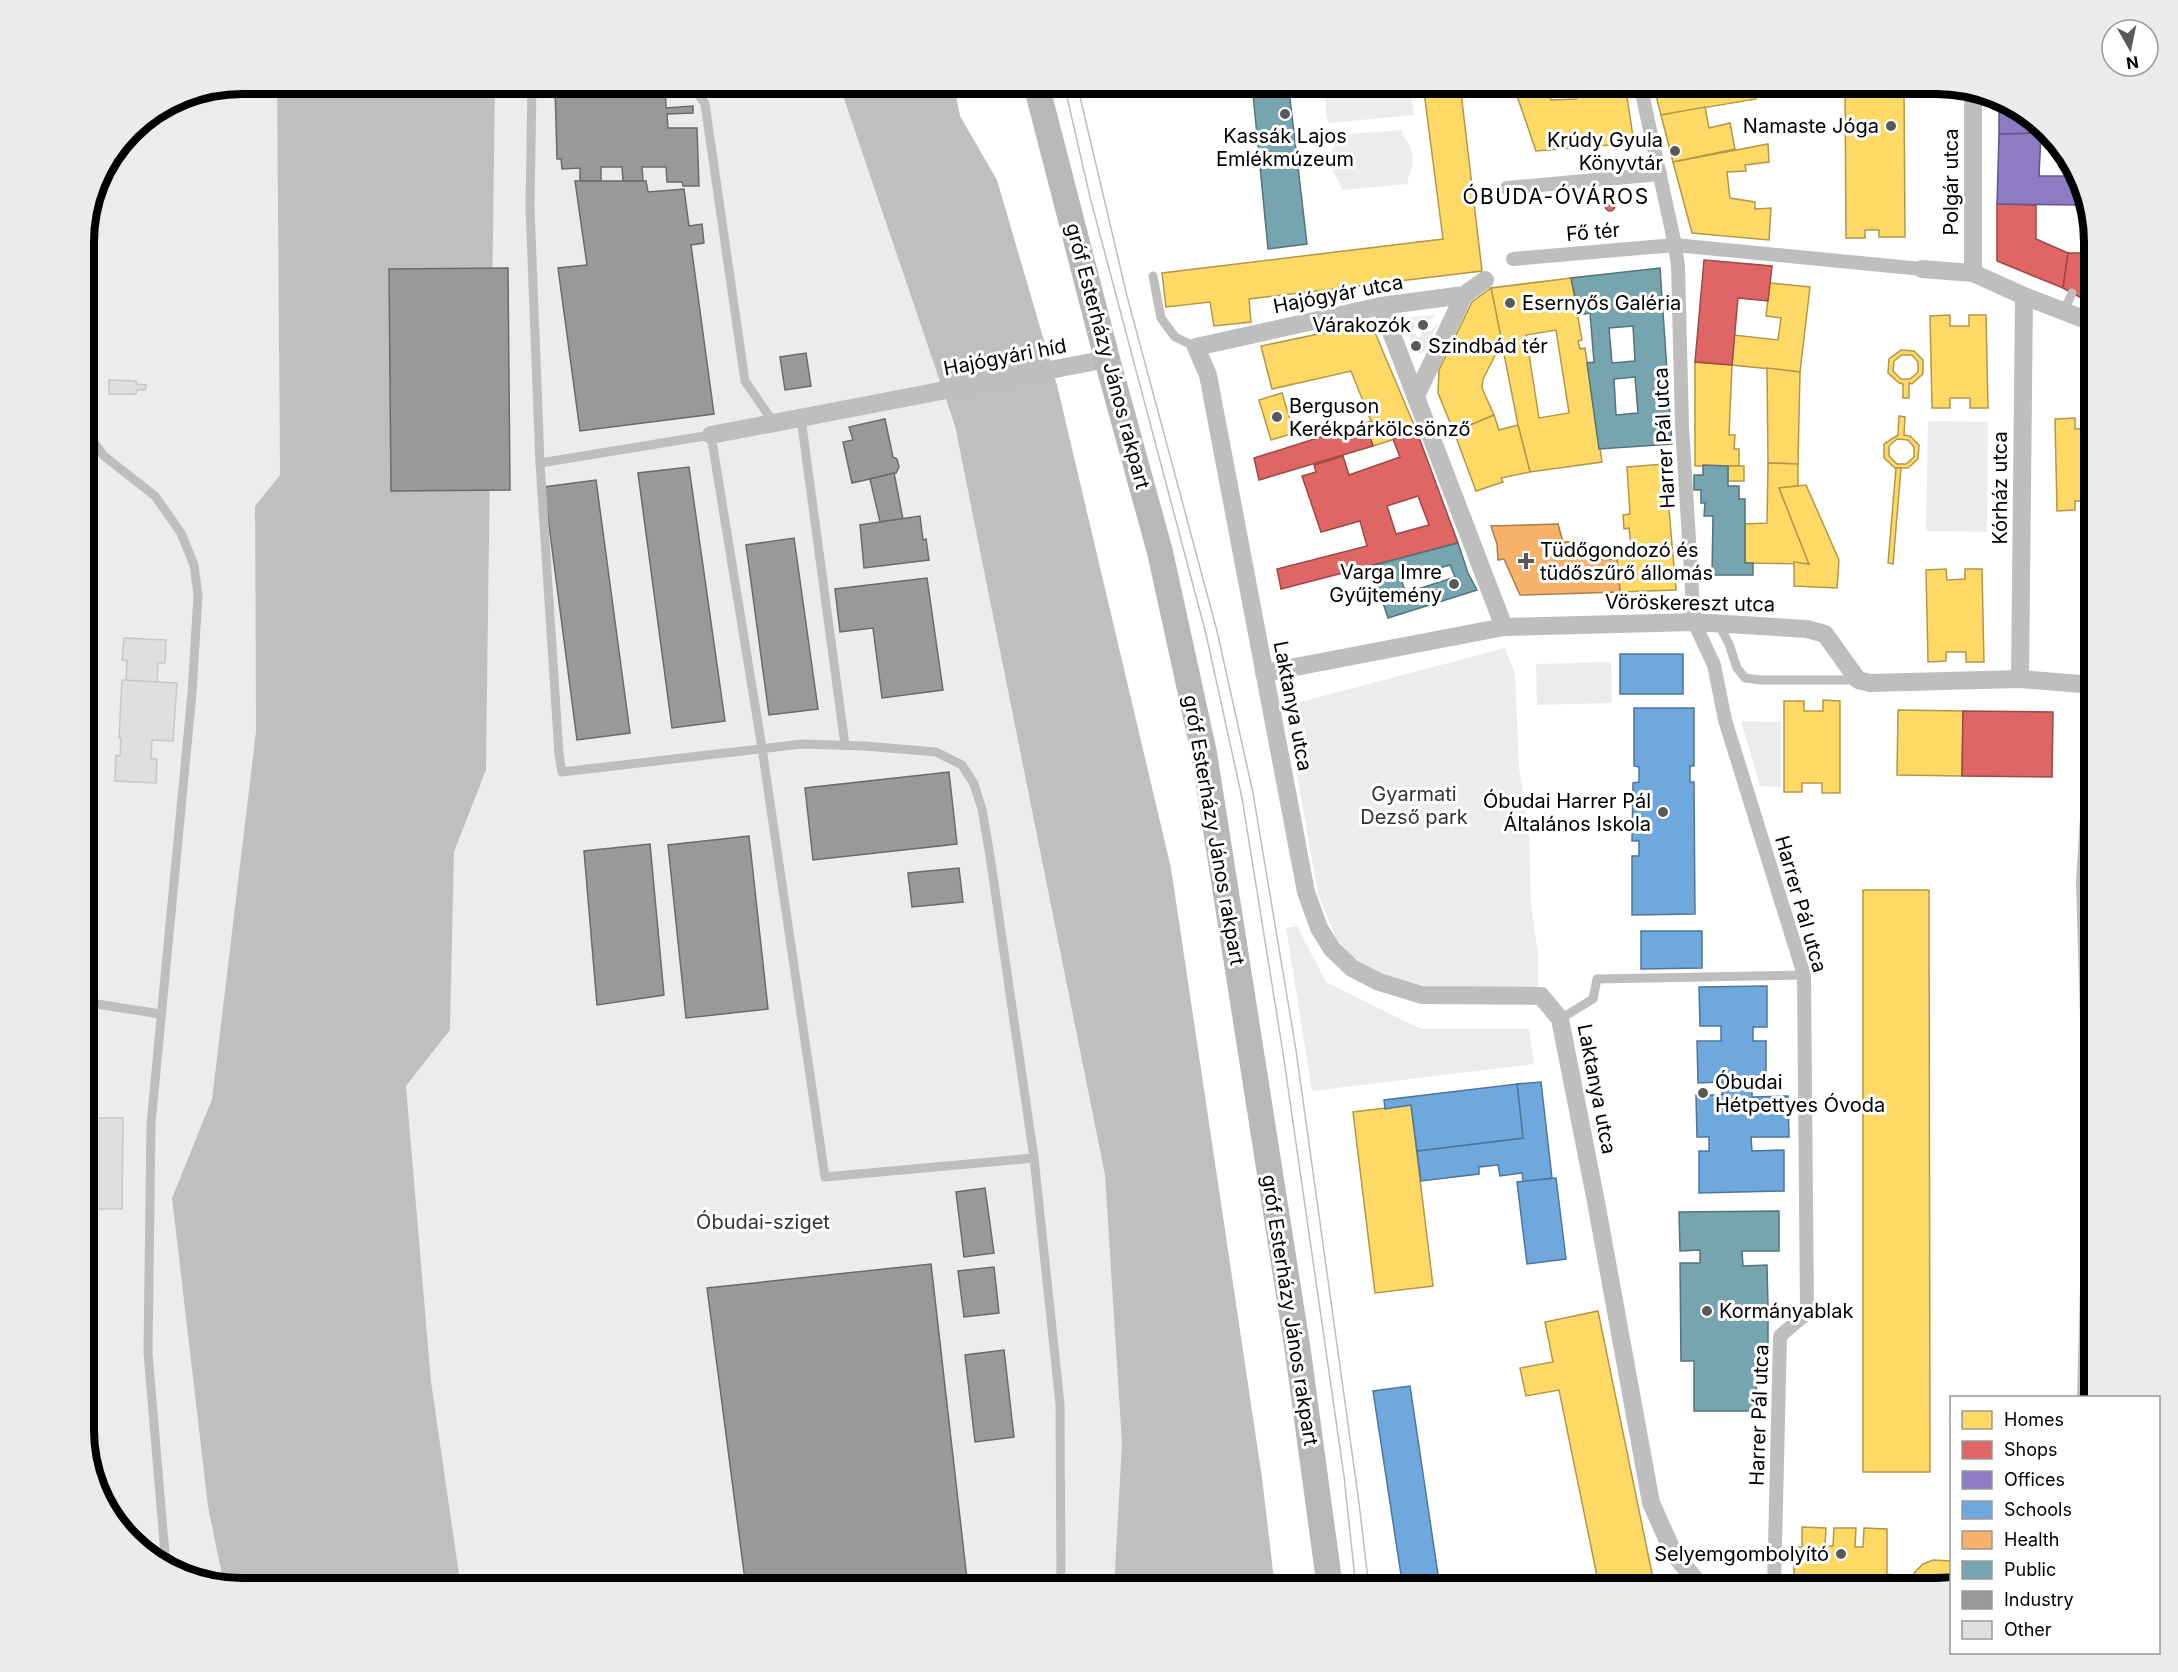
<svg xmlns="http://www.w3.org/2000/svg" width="2178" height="1672" viewBox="0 0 2178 1672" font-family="Inter,sans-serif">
  <rect width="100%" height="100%" fill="#fff"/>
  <g fill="#ececec">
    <polygon points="243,84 277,84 280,475 255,506 256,731 212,1099 172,1198 208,1507 224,1585 191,1579 146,1555 101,1500 84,1439 84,232 100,173 138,124 182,96"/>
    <polygon points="495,84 839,84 955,426 971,506 983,534 1105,1175 1132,1443 1116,1562 1114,1588 461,1588 431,1381 406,1086 450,1030 454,852 486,770"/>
    <polygon points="1323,84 1410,84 1414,115 1329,123 1327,118"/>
    <path d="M1402 130V134C1411 144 1416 158 1411 171 1409 177 1407 177 1408 184L1342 190C1339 176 1329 174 1331 154 1332 146 1338 143 1338 135Z"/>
    <polygon points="1433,315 1436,316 1428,321 1428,325 1422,321 1415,321 1414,332 1419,338 1423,331 1431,331 1439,322 1425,351 1420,354 1416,352 1405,328 1405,321 1410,317"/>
    <polygon points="1928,421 1988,422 1987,532 1926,531"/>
    <polygon points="1505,648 1515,674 1519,767 1529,831 1531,903 1538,954 1538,990 1425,986 1382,974 1354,958 1337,940 1318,894 1285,706"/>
    <polygon points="1611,662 1612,703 1537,705 1536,664"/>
    <polygon points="1741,721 1781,722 1781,787 1760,786"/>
    <polygon points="1297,926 1326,982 1421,1029 1529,1029 1534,1064 1312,1091 1286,928"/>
  </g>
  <g fill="#bfbfbf">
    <polygon points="277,84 495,84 486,770 454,852 450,1030 406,1086 431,1381 461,1588 242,1588 224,1585 208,1507 172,1198 212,1099 256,731 255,506 280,475"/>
    <polygon points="839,84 954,84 960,116 997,180 1057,385 1171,868 1262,1478 1275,1588 1114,1588 1122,1443 1105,1175 955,426"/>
  </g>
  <g fill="#ffd966" stroke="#b29847" stroke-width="1.5" fill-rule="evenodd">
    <polygon points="1423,84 1460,84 1482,271 1249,299 1251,322 1214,326 1210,302 1166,307 1162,273 1443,239"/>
    <polygon points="1513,84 1545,84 1551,100 1576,99 1575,84 1625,84 1634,143 1536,151"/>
    <polygon points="1653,84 1679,84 1679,87 1703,84 1754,84 1756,99 1661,115"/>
    <polygon points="1845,84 1904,84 1905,237 1879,237 1879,230 1865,230 1865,238 1846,238"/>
    <polygon points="1705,107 1709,128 1730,123 1735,149 1673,162 1661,115"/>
    <polygon points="1768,144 1769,162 1745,165 1746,171 1727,172 1730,198 1755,202 1755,209 1771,208 1769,240 1692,233 1673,162"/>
    <path d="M1571 278 1582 340 1578 341 1580 349 1585 348 1602 462 1530 472 1518 425 1491 288ZM1556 330 1569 413 1539 418 1526 335Z"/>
    <polygon points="1770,283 1810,287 1800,372 1732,365 1734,335 1778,340 1781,318 1766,316"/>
    <polygon points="1491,288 1502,342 1483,379 1482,388 1494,415 1454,432 1438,393 1439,370 1472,302"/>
    <polygon points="1950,315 1950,326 1969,326 1969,315 1986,315 1988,408 1970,408 1970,398 1950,398 1950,408 1932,408 1930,316"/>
    <polygon points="1371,323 1417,432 1401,437 1371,421 1351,371 1272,389 1261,346"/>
    <path d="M1901 350 1914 351 1923 360V374L1912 384 1909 383V398H1903V384L1899 383 1888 373 1889 359ZM1902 355H1912L1918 362V372L1910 379H1901L1893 371 1894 361Z"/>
    <polygon points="1695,362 1732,365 1729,435 1735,435 1734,449 1739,449 1739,466 1695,466"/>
    <polygon points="1767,368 1800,372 1798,464 1768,463"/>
    <polygon points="1282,393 1294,433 1271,440 1259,400"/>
    <polygon points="1494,415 1499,430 1518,425 1530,472 1501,478 1503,482 1476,491 1454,432"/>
    <path d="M1899 416 1905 417 1904 435 1910 436 1919 445 1918 459 1908 468H1895L1884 458V444L1898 435ZM1897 439 1908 440 1914 447V457L1906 464H1897L1889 456V446Z"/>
    <polygon points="2075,418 2075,429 2094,428 2094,501 2075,501 2075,510 2057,511 2055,419"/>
    <polygon points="1371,421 1401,437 1373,446 1365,423"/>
    <polygon points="1768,463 1798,464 1798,486 1779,488 1809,564 1745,563 1745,524 1767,523"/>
    <polygon points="1665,464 1676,590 1620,592 1617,559 1632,557 1629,528 1624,529 1623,515 1630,514 1627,467"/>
    <rect x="1728" y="466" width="16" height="15"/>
    <polygon points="1896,468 1901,468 1893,564 1888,563"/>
    <polygon points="1806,485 1839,560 1837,588 1794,586 1794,562 1809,564 1779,488"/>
    <polygon points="1946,569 1947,580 1965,579 1965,569 1982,569 1984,662 1966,662 1966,652 1946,652 1946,661 1928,662 1926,570"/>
    <polygon points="1823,700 1840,701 1840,793 1822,793 1822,783 1802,783 1802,792 1784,792 1784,701 1804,701 1804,711 1823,711"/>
    <polygon points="1898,710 1963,711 1962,776 1897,775"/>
    <polygon points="1863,890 1929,890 1930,1472 1863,1472"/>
    <polygon points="1411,1105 1433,1286 1375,1293 1353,1112"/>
    <polygon points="1598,1311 1655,1588 1566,1588 1565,1582 1597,1576 1559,1390 1526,1396 1520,1368 1553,1362 1545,1322"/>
    <polygon points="1802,1527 1826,1528 1825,1546 1833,1546 1834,1528 1856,1528 1855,1547 1863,1547 1864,1528 1887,1529 1887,1574 1902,1576 1909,1583 1915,1572 1923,1564 1933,1560 1952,1561 1952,1584 1935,1588 1794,1588 1794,1548 1802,1547"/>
  </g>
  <g fill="#e06666" stroke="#9d4747" stroke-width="1.5" fill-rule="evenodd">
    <circle cx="1610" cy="206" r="5"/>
    <polygon points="1997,204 2036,205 2036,239 2068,253 2063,288 1997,261"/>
    <polygon points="2087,210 2094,242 2094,305 2063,288 2068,253 2082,253"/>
    <polygon points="1704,260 1772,266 1768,301 1738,298 1732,365 1695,362"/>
    <polygon points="1365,423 1373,446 1259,480 1254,458"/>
    <path d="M1417 432 1458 543 1281 589 1277 569 1367 546 1360 521 1321 532 1302 476 1316 472 1314 465 1343 456 1349 475 1400 457 1393 439ZM1418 496 1429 525 1396 534 1387 506Z"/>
    <polygon points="1963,711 2053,712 2052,777 1962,776"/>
  </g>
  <g fill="#8e7cc3" stroke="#635788" stroke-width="1.5">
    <polygon points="1999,99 2032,117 2040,127 2041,133 1999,134"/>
    <polygon points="2041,133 2039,176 2078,176 2085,205 1997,204 1999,134"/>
  </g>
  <g fill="#6fa8dc" stroke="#4e769a" stroke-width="1.5">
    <rect x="1620" y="654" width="63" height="40"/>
    <polygon points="1634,708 1694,708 1694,766 1690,766 1690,782 1694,782 1695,914 1632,915 1632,856 1639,856 1639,841 1632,841 1633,783 1639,782 1639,767 1634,766"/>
    <polygon points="1641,931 1702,931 1702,968 1641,969"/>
    <polygon points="1767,986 1767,1027 1753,1027 1753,1041 1766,1041 1766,1082 1752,1082 1752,1097 1788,1096 1789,1137 1751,1137 1752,1151 1784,1150 1784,1191 1699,1193 1699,1151 1709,1151 1709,1137 1697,1137 1696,1095 1722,1095 1722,1082 1698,1083 1697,1041 1721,1041 1721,1026 1700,1026 1699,987"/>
    <polygon points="1541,1082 1552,1178 1523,1182 1522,1173 1500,1176 1498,1165 1479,1167 1479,1174 1421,1181 1417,1151 1523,1138 1517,1084"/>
    <polygon points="1517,1084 1523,1138 1417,1151 1411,1105 1385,1109 1384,1100"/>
    <polygon points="1556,1178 1566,1259 1527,1264 1517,1182"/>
    <polygon points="1410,1386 1440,1588 1403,1588 1373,1391"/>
  </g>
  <polygon fill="#f6b26b" stroke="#ac7d4b" stroke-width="1.5" points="1558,524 1563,542 1586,541 1589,560 1617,559 1620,592 1520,595 1504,559 1498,560 1497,544 1491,526"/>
  <g fill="#76a5af" stroke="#53747a" stroke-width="1.5" fill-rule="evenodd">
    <polygon points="1289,90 1307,244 1268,249 1253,94"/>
    <path d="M1660 268 1672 444 1599 449 1587 363 1594 362 1590 313 1579 315 1571 278ZM1633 326 1635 361 1612 363 1609 328ZM1635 377 1638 413 1616 415 1614 379Z"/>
    <polygon points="1703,465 1728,466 1728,486 1739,486 1739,499 1745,499 1745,563 1753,563 1753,575 1712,575 1713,516 1704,516 1705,503 1701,503 1701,490 1694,490 1694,475 1703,475"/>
    <path d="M1458 543 1468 573 1477 590 1388 618 1371 566ZM1450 565 1455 577 1406 593 1401 579Z"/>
    <polygon points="1779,1211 1779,1251 1742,1251 1743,1266 1767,1265 1768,1307 1734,1308 1734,1319 1768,1319 1768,1372 1756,1372 1757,1411 1694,1411 1694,1361 1681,1361 1680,1263 1700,1263 1700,1250 1680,1251 1679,1212"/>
  </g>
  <g fill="#999" stroke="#6b6b6b" stroke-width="1.5">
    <polygon points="665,84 666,108 693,106 693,113 667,114 668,128 697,128 699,186 683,186 682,182 667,182 666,167 642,167 643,181 623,181 622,167 601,167 601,181 580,181 580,168 562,169 561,159 557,159 555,86"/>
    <polygon points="575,181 646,181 648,192 684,189 689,226 702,224 704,243 691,245 714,414 580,431 558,268 587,265"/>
    <polygon points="508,268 510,490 391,491 389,269"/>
    <polygon points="806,353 811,386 785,390 780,357"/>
    <polygon points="885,419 893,457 897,459 899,467 896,473 852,483 843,442 853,440 849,427"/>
    <polygon points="689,467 725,721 672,728 638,473"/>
    <polygon points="894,473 903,519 880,522 870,479"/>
    <polygon points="596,480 630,733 577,740 544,487"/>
    <polygon points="920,516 923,540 926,539 929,560 864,568 860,525"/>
    <polygon points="794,538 818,709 769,715 746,545"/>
    <polygon points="927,578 943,690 882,698 873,628 840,632 835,589"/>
    <polygon points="949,772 957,844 813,860 805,788"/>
    <polygon points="749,836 768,1009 686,1018 668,845"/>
    <polygon points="650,844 664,995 597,1005 584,851"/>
    <polygon points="959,868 963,902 912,907 908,873"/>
    <polygon points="985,1188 994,1253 964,1257 956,1192"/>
    <polygon points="931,1264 968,1588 746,1588 707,1288"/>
    <polygon points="994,1267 999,1313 964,1317 958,1271"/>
    <polygon points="1004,1350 1014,1437 975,1442 965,1355"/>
  </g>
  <g fill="#dfdfdf" stroke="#c7c7c7" stroke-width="1.5">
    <polygon points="109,380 136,381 136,384 146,385 145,390 137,390 136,394 109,394"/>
    <polygon points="124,638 166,640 165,663 158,663 157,682 126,681 127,661 122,660"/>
    <polygon points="122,680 177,683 173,741 152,740 151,759 157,759 156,783 115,781 116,755 120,756 121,738 119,738"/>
    <polygon points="84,1118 123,1118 122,1209 84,1209"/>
  </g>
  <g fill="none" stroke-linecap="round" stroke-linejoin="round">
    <g stroke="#bebebe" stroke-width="9">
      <polyline points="532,84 530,207 540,463 711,435 762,748 825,1177 1034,1158"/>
      <polyline points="691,84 705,104 745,381 774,423"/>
      <polyline points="94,196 85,385 85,417 92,440 104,456 155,496 181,533 194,565 198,595 192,693 151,1124 148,1353 166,1566"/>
      <polyline points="1153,276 1161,318 1175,337 1196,347"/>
      <polyline points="2064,311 2072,293"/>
      <polyline points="801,418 845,745"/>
      <polyline points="540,463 559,754 562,772 802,744 865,746 936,752 962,765 974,784 982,809 990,856 1034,1158 1060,1404 1061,1588"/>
      <polyline points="1718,623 1729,644 1737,668 1745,678 1761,680 1858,680"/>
      <polyline points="84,1006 97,1004 160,1014"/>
      <polyline points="1560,1019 1593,999 1597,979 1804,975"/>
    </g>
    <g stroke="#bebebe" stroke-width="14">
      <polyline points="1640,84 1675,245 1678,266 1682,425 1694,622 1714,665 1725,720 1804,975 1807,1313 1780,1336 1774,1588"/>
      <polyline points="1507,188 1660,174"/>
      <polyline points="1513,259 1675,245 1922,269"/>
    </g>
    <g stroke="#bebebe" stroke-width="18">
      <polyline points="1973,90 1973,273"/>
      <polyline points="1922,269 1973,273 2024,296 2094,323"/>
      <polyline points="1485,280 1464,295 1381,306 1196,347 1208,375 1306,892 1319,928 1332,949 1352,968 1379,982 1422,995 1541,996 1560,1019 1596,1202 1651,1503 1674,1554 1702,1588"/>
      <polyline points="1381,306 1504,627"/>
      <polyline points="1416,396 1464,295"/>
      <polyline points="711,435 1107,359"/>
      <polyline points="1264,673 1504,627 1694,622 1807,629 1825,634 1858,680 1870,683 2020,679 2094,685"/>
      <polyline points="2020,679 2024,296"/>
      <polyline points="2086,1398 2091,1209 2090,1050 2085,882 2091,785 2094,776"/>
    </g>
    <polyline stroke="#b8b8b8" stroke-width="26" points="1036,84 1107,359 1160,552 1204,753 1298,1352 1330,1588"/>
    <g stroke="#bebebe" stroke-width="1.5">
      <polyline points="1064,84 1090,197 1206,634 1242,798 1283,1053 1344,1476 1356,1588"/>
      <polyline points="1077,84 1127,296 1217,631 1253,793 1296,1050 1359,1503 1369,1588"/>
    </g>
  </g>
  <g fill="#595959" stroke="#fff" stroke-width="2">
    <circle cx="1285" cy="114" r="6"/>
    <circle cx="1891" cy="126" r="6"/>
    <circle cx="1675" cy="151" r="6"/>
    <circle cx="1510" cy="303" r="6"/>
    <circle cx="1423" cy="325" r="6"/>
    <circle cx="1416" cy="346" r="6"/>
    <circle cx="1277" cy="417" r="6"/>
    <path d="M1523 552h6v6h6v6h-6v6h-6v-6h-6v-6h6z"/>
    <circle cx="1454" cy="584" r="6"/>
    <circle cx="1663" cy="812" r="6"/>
    <circle cx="1703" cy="1093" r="6"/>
    <circle cx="1707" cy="1311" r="6"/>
    <circle cx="1841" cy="1554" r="6"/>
  </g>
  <g text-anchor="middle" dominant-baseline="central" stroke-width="6" stroke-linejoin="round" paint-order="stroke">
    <g font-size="20" fill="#000" stroke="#fff" text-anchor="end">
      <text x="1879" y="126">Namaste Jóga</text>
      <text x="1285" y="136" text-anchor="middle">Kassák Lajos<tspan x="1285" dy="23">Emlékmúzeum</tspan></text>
      <text x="1663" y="140">Krúdy Gyula<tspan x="1663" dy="23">Könyvtár</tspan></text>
      <text x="1522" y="303" text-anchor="start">Esernyős Galéria</text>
      <text x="1411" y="325">Várakozók</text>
      <text x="1428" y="346" text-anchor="start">Szindbád tér</text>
      <text x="1289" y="406" text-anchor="start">Berguson<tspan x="1289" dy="23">Kerékpárkölcsönző</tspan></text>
      <text x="1540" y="550" text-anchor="start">Tüdőgondozó és<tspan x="1540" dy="23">tüdőszűrő állomás</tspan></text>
      <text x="1442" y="572">Varga Imre<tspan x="1442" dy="23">Gyűjtemény</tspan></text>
      <text x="1651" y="801">Óbudai Harrer Pál<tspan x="1651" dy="23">Általános Iskola</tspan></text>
      <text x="1715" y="1082" text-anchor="start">Óbudai<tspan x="1715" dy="23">Hétpettyes Óvoda</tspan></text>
      <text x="1719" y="1311" text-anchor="start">Kormányablak</text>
      <text x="1829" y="1554">Selyemgombolyító</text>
    </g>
    <g font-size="20" fill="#000" stroke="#fff">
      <text transform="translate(1951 182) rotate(-90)">Polgár utca</text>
      <text transform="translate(1593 232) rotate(-5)">Fő tér</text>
      <text transform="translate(1338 294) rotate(-11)">Hajógyár utca</text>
      <text transform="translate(1108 356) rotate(75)">gróf Esterházy János rakpart</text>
      <text transform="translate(1005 357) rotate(-11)">Hajógyári híd</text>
      <text transform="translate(1664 438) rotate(-93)">Harrer Pál utca</text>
      <text transform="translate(2000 488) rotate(-90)">Kórház utca</text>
      <text transform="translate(1690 603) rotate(1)">Vöröskereszt utca</text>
      <text transform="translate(1293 706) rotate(79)">Laktanya utca</text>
      <text transform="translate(1214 830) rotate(80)">gróf Esterházy János rakpart</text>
      <text transform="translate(1801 904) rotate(74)">Harrer Pál utca</text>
      <text transform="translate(1597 1089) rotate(79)">Laktanya utca</text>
      <text transform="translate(1290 1310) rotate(81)">gróf Esterházy János rakpart</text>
      <text transform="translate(1759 1415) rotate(-88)">Harrer Pál utca</text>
    </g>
    <g font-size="20" fill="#333" stroke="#fff">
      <text x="1414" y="794">Gyarmati<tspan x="1414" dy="23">Dezső park</tspan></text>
      <text x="763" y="1222">Óbudai-sziget</text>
    </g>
    <g font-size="21" letter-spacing="1.5" fill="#000" stroke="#fff">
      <text x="1556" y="196">ÓBUDA-ÓVÁROS</text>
    </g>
  </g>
  <path d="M0 0H2178V1672H0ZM242 94H1936A148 148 0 0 1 2084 242V1430A148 148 0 0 1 1936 1578H242A148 148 0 0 1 94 1430V242A148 148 0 0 1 242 94Z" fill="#ebebeb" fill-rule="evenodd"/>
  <path fill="none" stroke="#000" stroke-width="8" d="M242 94H1936A148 148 0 0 1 2084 242V1430A148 148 0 0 1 1936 1578H242A148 148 0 0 1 94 1430V242A148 148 0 0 1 242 94Z"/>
  <rect x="1950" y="1396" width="210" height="258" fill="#ffffff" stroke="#999999" stroke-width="1.5"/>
  <rect x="1962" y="1411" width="30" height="18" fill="#ffd966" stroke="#999999" stroke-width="1.5"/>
  <text x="2004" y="1426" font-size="18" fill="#000000">Homes</text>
  <rect x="1962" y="1441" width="30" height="18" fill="#e06666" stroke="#999999" stroke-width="1.5"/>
  <text x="2004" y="1456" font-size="18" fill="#000000">Shops</text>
  <rect x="1962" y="1471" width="30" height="18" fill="#8e7cc3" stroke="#999999" stroke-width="1.5"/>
  <text x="2004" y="1486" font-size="18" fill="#000000">Offices</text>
  <rect x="1962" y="1501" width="30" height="18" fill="#6fa8dc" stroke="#999999" stroke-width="1.5"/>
  <text x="2004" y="1516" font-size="18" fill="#000000">Schools</text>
  <rect x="1962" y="1531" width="30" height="18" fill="#f6b26b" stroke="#999999" stroke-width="1.5"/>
  <text x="2004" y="1546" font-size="18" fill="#000000">Health</text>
  <rect x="1962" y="1561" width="30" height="18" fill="#76a5af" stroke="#999999" stroke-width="1.5"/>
  <text x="2004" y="1576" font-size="18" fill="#000000">Public</text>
  <rect x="1962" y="1591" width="30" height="18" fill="#999999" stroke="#999999" stroke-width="1.5"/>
  <text x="2004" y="1606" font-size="18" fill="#000000">Industry</text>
  <rect x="1962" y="1621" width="30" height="18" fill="#dfdfdf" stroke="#999999" stroke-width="1.5"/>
  <text x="2004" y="1636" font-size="18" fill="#000000">Other</text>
  <g transform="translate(2130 48) rotate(171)"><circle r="28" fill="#ffffff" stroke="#999999" stroke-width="1.5"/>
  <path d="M0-4.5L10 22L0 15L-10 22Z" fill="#595959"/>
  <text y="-9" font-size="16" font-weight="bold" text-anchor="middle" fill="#000000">N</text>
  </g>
</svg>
